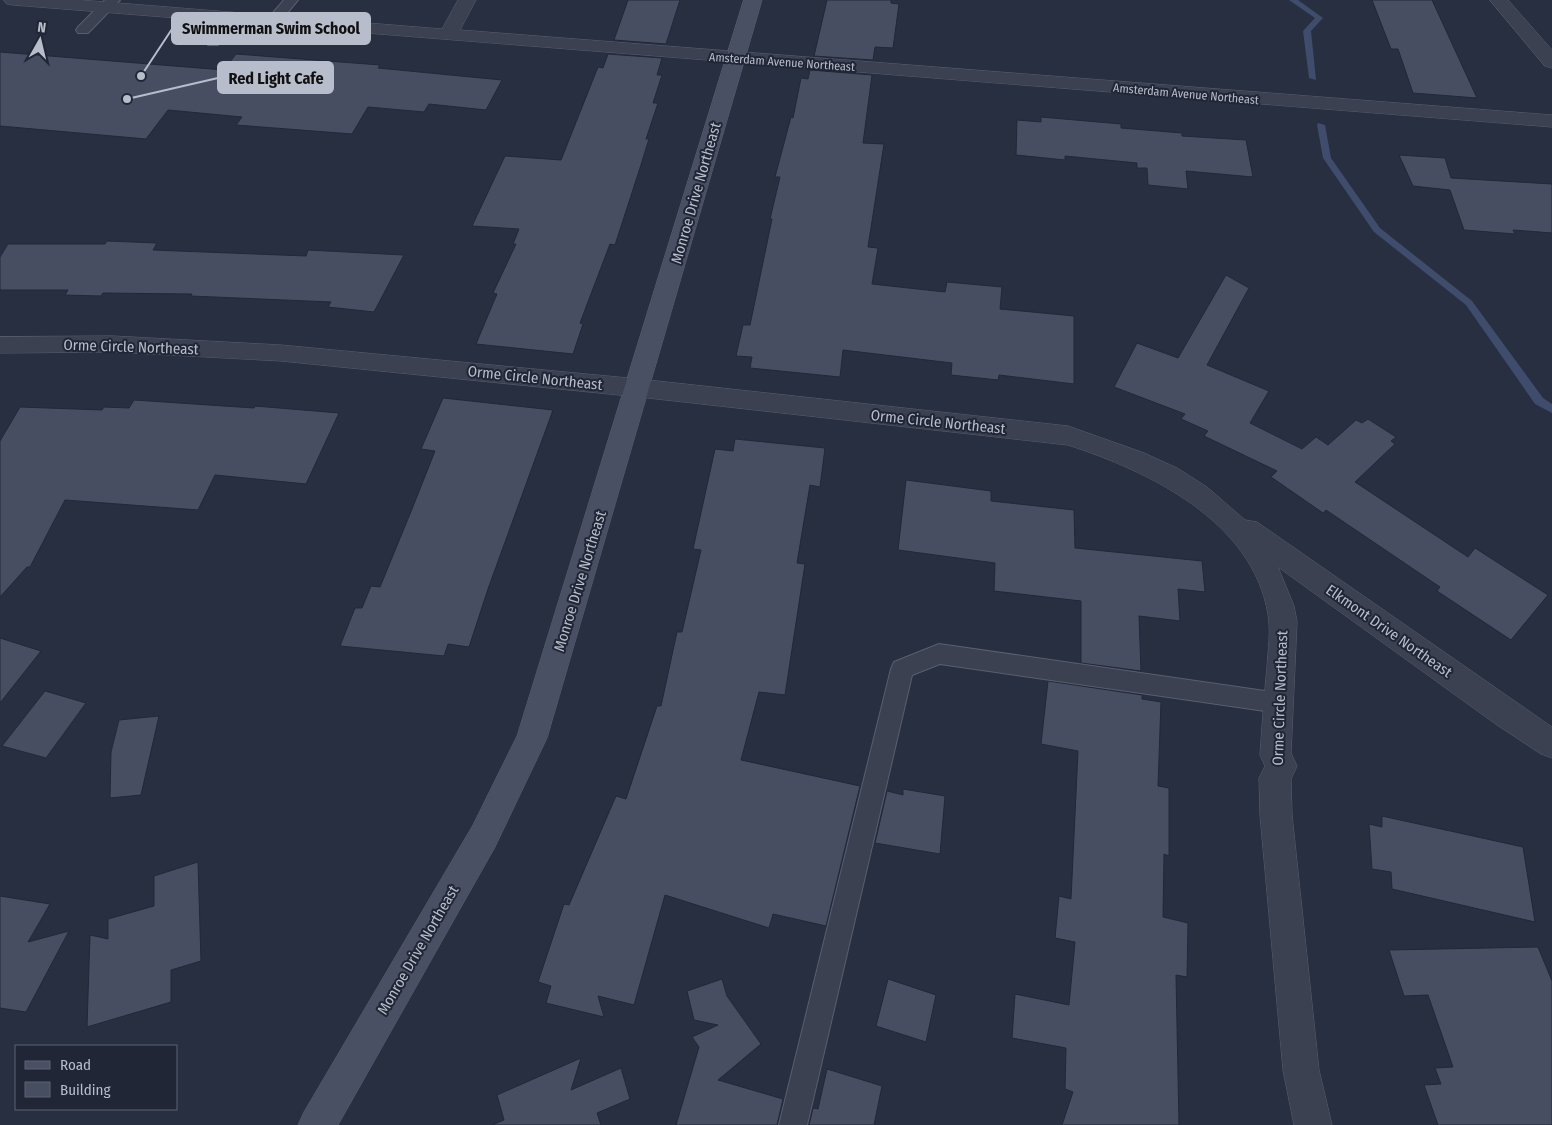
<svg xmlns="http://www.w3.org/2000/svg" width="1552" height="1125" viewBox="0 0 1552 1125" font-family="'Fira Sans Condensed',sans-serif">
  <rect width="100%" height="100%" fill="#272f41"/>
  <g fill="none" stroke-linecap="round" stroke-linejoin="round">
    <g fill="#3f4c6b" fill-rule="evenodd">
      <polygon points="1289,0 1298,0 1323,18 1311,31 1316,80 1309,78 1303,31 1315,18"/>
      <polygon points="1318,123 1325,125 1331,158 1380,228 1472,301 1543,398 1552,404 1552,413 1535,404 1466,305 1374,232 1323,158 1317,125"/>
    </g>
  </g>
  <g fill="#474e62" stroke="#222838">
    <polygon points="628,0 680,0 666,44 614,40"/>
    <polygon points="827,0 891,0 891,3 899,4 893,48 875,47 873,60 814,56"/>
    <polygon points="1372,0 1432,0 1477,98 1413,93 1398,49 1391,49"/>
    <polygon points="0,52 224,70 236,54 380,65 378,68 502,80 486,110 429,104 424,112 368,107 352,134 236,125 242,117 168,110 146,139 0,126"/>
    <polygon points="608,54 662,58 657,75 662,75 653,103 658,103 646,139 649,139 640,168 615,245 610,244 580,323 583,324 573,354 476,344 497,294 493,293 516,244 513,244 519,229 472,226 505,156 561,160 598,67 603,68"/>
    <polygon points="810,70 872,75 863,143 884,144 868,247 878,248 872,284 945,292 947,282 1002,287 1000,309 1074,316 1074,384 999,375 998,380 951,375 952,363 843,350 840,377 750,368 752,357 736,356 743,325 750,325 772,219 770,219 780,177 775,177 791,117 793,118 801,78 808,79"/>
    <polygon points="1041,117 1121,124 1121,128 1182,133 1182,136 1246,140 1253,177 1186,171 1188,189 1148,185 1147,168 1137,168 1137,163 1065,156 1065,160 1016,155 1017,120 1041,122"/>
    <polygon points="1399,155 1445,158 1451,178 1552,184 1552,233 1513,230 1515,234 1464,230 1450,190 1413,186"/>
    <polygon points="107,241 157,243 153,250 306,256 308,250 404,255 374,312 328,307 331,302 191,296 192,294 103,293 101,296 65,295 68,290 0,290 0,257 8,244 105,244"/>
    <polygon points="1226,275 1249,288 1207,365 1269,391 1250,423 1302,449 1316,437 1328,445 1356,420 1362,423 1368,419 1396,437 1391,441 1395,444 1355,482 1468,557 1475,548 1548,595 1511,640 1437,591 1440,587 1326,510 1323,513 1271,477 1277,471 1204,436 1208,431 1181,419 1185,414 1114,387 1137,343 1178,358"/>
    <polygon points="443,398 553,410 488,589 469,647 448,644 444,656 340,646 355,608 362,608 371,586 380,587 412,509 435,451 421,449"/>
    <polygon points="134,400 254,408 255,406 339,413 306,484 215,475 198,510 65,500 30,567 27,567 0,597 0,441 20,407 102,410 104,407 129,408"/>
    <polygon points="735,439 825,448 820,487 810,485 797,563 805,564 785,695 759,692 741,760 860,786 826,926 773,914 769,928 665,895 634,1005 598,996 604,1017 546,1003 551,986 538,982 564,904 569,905 616,796 626,799 657,706 661,706 677,632 682,632 701,550 693,549 715,449 733,451"/>
    <polygon points="906,480 991,491 991,501 1074,510 1075,548 1202,561 1205,592 1178,589 1180,621 1139,616 1141,671 1081,663 1081,601 994,591 995,563 898,550"/>
    <polygon points="0,638 41,651 0,703"/>
    <polygon points="1048,681 1142,695 1142,699 1161,702 1158,786 1169,788 1169,856 1164,854 1163,917 1188,923 1187,977 1176,975 1179,1125 1062,1125 1073,1092 1065,1089 1066,1048 1012,1038 1015,994 1069,1005 1075,942 1055,938 1059,896 1071,899 1078,751 1041,744"/>
    <polygon points="45,691 86,703 46,758 2,746"/>
    <polygon points="159,716 141,795 110,798 111,752 119,720"/>
    <polygon points="903,789 945,796 940,854 875,843 887,791 903,795"/>
    <polygon points="1382,816 1523,847 1535,922 1392,889 1391,872 1372,869 1369,824 1382,827"/>
    <polygon points="198,862 201,961 171,970 171,1002 87,1027 90,935 108,939 108,919 154,906 154,876"/>
    <polygon points="0,896 50,904 28,942 69,931 26,1012 0,1008"/>
    <polygon points="1538,947 1552,981 1552,1125 1438,1125 1424,1085 1441,1084 1435,1068 1453,1067 1428,995 1404,996 1389,950"/>
    <polygon points="722,979 727,996 761,1044 718,1080 783,1099 777,1125 676,1125 699,1047 692,1037 718,1025 694,1020 687,991"/>
    <polygon points="888,979 936,995 926,1042 876,1026"/>
    <polygon points="581,1058 571,1090 621,1068 630,1099 597,1113 601,1125 492,1125 504,1120 497,1095"/>
    <polygon points="827,1069 882,1086 874,1125 809,1125 813,1108 818,1109"/>
  </g>
  <g fill="none" stroke-linecap="round" stroke-linejoin="round">
    <g stroke="#595f6e" stroke-width="2">
      <g id="lane">
        <polygon points="105,0 120,0 88,33 78,33 76,30 78,27"/>
        <polygon points="284,0 298,0 278,24 268,24 266,21"/>
        <polygon points="236,13 241,14 243,17 241,20 218,45 208,45 206,42 208,39 231,14"/>
        <polygon points="939,644 1279,693 1287,696 1291,703 1287,710 1279,713 940,664 912,675 807,1125 779,1125 891,669 894,662"/>
      </g>
    </g>
    <g stroke="#595f6e" stroke-width="1">
      <g id="street">
        <polygon points="4,0 80,0 442,29 458,0 476,0 460,30 1552,115 1552,127 13,5 7,4"/>
        <polygon points="1490,0 1508,0 1552,50 1552,68 1545,66"/>
        <path d="M113 336 281 345 639 379 1068 426 1144 453 1177 468 1207 487 1245 520 1257 522 1552 727V758L1541 754 1497 725 1278 567 1294 606 1297 622 1291 753 1297 766 1291 779 1292 815 1319 1070 1332 1125H1294L1283 1070 1260 815 1259 778 1265 766 1260 755C1262 726 1264 697 1267 667 1268 650 1271 632 1268 614 1252 520 1148 471 1068 445L639 397 281 361 113 352 0 353V337Z"/>
      </g>
    </g>
    <g stroke="#595f6e" stroke-width="1">
      <polygon id="secondary" points="744,0 762,0 547,738 495,847 338,1125 298,1125 304,1112 473,825 517,736"/>
    </g>
    <use href="#lane" fill="#3b4150" fill-rule="evenodd"/>
    <use href="#street" fill="#3b4150" fill-rule="evenodd"/>
    <use href="#secondary" fill="#4a5063" fill-rule="evenodd"/>
  </g>
  <g text-anchor="middle" dominant-baseline="central" stroke-width="4" stroke-linejoin="round" paint-order="stroke">
    <g font-size="12" fill="#b8bdcb" stroke="#202636">
      <text transform="translate(782 62) rotate(4)">Amsterdam Avenue Northeast</text>
      <text transform="translate(1186 94) rotate(5)">Amsterdam Avenue Northeast</text>
    </g>
    <g font-size="15" fill="#b8bdcb" stroke="#202636">
      <text transform="translate(696 193) rotate(-74)">Monroe Drive Northeast</text>
      <text transform="translate(131 347) rotate(2)">Orme Circle Northeast</text>
      <text transform="translate(535 378) rotate(6)">Orme Circle Northeast</text>
      <text transform="translate(938 422) rotate(6)">Orme Circle Northeast</text>
      <text transform="translate(580 581) rotate(-73)">Monroe Drive Northeast</text>
      <text transform="translate(1389 631) rotate(35)">Elkmont Drive Northeast</text>
      <text transform="translate(1280 698) rotate(-88)">Orme Circle Northeast</text>
      <text transform="translate(418 950) rotate(-60)">Monroe Drive Northeast</text>
    </g>
  </g>
  <path fill="none" stroke="#b8bdcb" stroke-width="2" d="M141 76L172 29M127 99L218 78"/>
  <g fill="#b8bdcb" stroke="#202636" stroke-width="2">
    <circle cx="141" cy="76" r="5"/>
    <circle cx="127" cy="99" r="5"/>
  </g>
  <g fill="#b8bdcb" stroke="#b8bdcb" stroke-width="2">
    <rect x="172" y="13" width="198" height="31" rx="5"/>
    <rect x="218" y="62" width="115" height="31" rx="5"/>
  </g>
  <g font-size="16" text-anchor="middle" font-weight="bold" fill="#111">
    <text x="271" y="34">Swimmerman Swim School</text>
    <text x="276" y="84">Red Light Cafe</text>
  </g>
  <rect x="15" y="1045" width="162" height="65" fill="#202636" stroke="#5d6272"/>
  <rect x="25" y="1061" width="25" height="8" fill="#4a5063" stroke="#5d6272"/>
  <text x="60" y="1070" font-size="15" fill="#b8bdcb">Road</text>
  <rect x="25" y="1082" width="25" height="15" fill="#474e62" stroke="#5d6272"/>
  <text x="60" y="1095" font-size="15" fill="#b8bdcb">Building</text>
  <g transform="translate(40 40) rotate(8)" stroke="#202636" stroke-width="4" paint-order="stroke">
  <path d="M0-4L9 19L0 12L-9 19Z" fill="#b8bdcb"/>
  <text y="-8" font-size="14" font-weight="bold" text-anchor="middle" fill="#b8bdcb">N</text>
  </g>
</svg>
